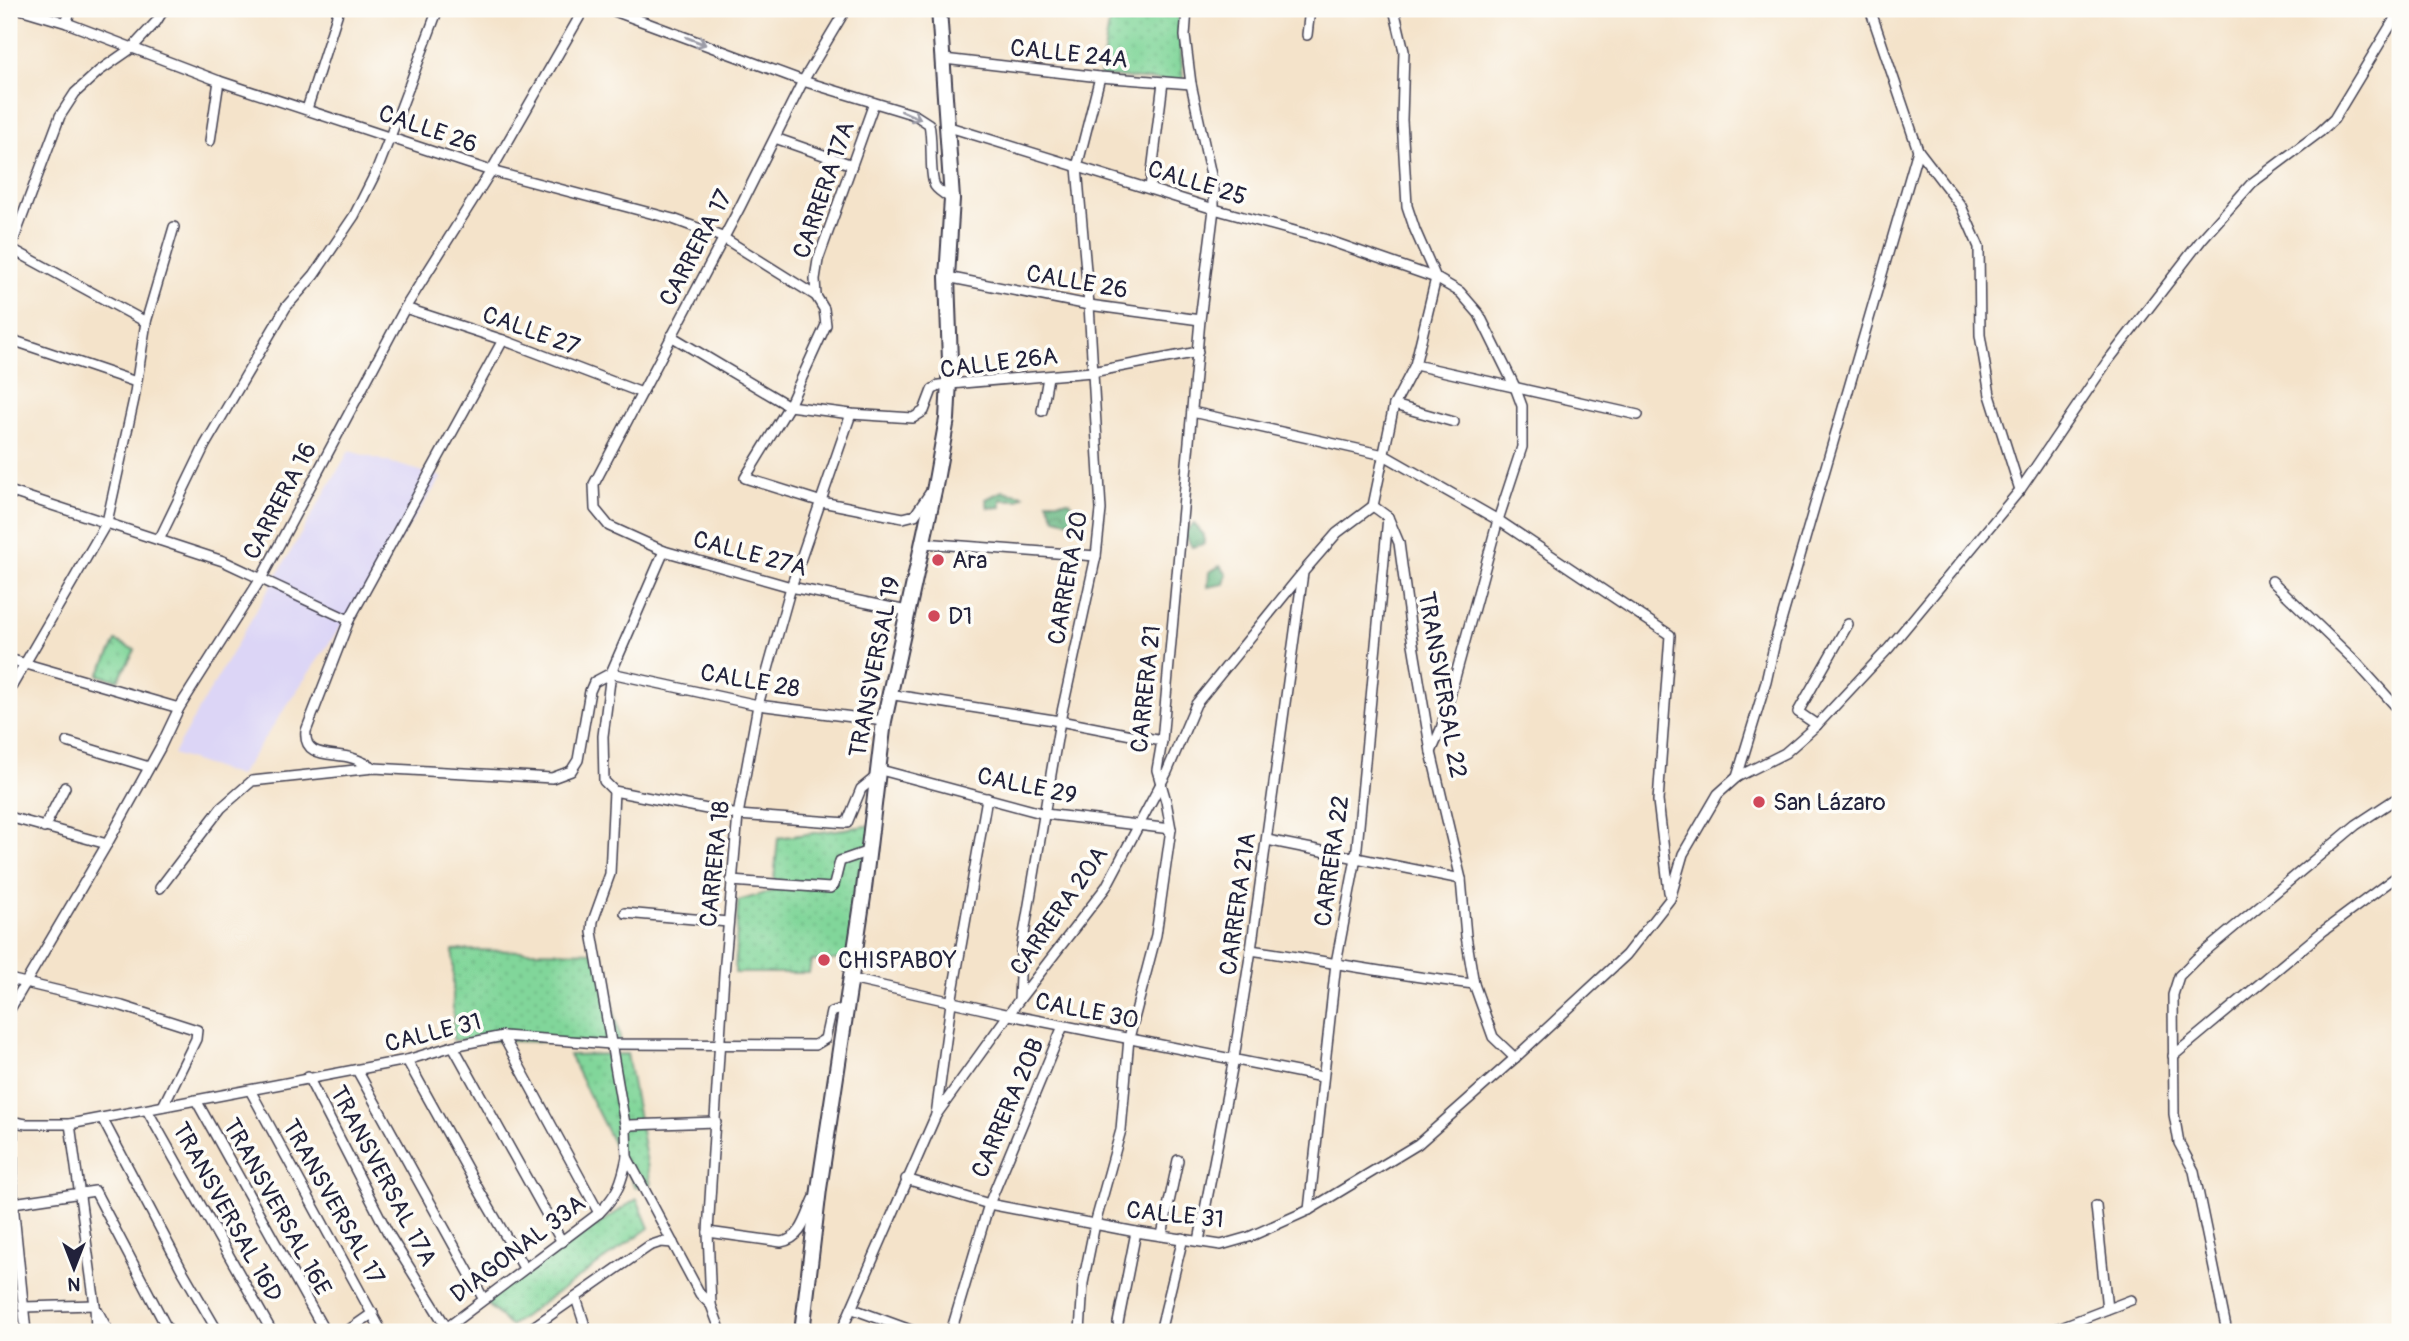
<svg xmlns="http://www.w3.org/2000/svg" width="2409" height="1341" viewBox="0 0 2409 1341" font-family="Pangolin,sans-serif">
  <defs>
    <pattern id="grass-dots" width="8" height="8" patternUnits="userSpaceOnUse" patternTransform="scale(1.75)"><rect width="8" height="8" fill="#81d69a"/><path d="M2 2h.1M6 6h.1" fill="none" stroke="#6fb786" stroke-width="1.8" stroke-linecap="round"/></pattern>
    <pattern id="forest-crowns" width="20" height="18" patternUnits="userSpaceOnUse" patternTransform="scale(1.75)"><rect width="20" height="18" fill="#68b782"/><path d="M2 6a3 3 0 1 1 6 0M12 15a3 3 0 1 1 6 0" fill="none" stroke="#55946c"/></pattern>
  </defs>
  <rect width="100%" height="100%" fill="#fdfcf7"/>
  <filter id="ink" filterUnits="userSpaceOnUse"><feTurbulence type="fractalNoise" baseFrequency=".0143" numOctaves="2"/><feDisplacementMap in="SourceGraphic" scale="14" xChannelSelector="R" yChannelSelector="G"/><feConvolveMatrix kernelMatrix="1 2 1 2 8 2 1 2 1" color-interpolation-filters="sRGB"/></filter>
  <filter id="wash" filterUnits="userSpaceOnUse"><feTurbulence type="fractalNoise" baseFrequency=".00686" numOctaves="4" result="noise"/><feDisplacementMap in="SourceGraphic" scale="28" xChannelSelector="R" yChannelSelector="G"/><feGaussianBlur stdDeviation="1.57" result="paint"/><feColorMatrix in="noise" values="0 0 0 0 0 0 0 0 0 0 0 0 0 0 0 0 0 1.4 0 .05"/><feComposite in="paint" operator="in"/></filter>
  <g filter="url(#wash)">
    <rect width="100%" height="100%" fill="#f4e3ca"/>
    <polygon fill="#dcd5f6" points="349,451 442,477 239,776 173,754"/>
    <g fill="url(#grass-dots)" stroke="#527c6a" stroke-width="2">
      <polygon points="1119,9 1178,9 1183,82 1100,76 1111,12 1118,12"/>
      <polygon points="116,641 135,650 118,680 99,675"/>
      <polygon points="874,825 857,954 835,960 811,961 809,973 735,973 738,901 773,891 778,838"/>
      <polygon points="453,950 601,952 621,1043 453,1040"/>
      <polygon points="627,1054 651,1185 635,1187 569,1055"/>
      <polygon points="637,1199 649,1228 510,1326 483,1300"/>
    </g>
    <g fill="url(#forest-crowns)" stroke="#456c5e" stroke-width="2">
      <polygon points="1002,491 1024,495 1018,500 1001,500 1001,507 988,508 986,499"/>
      <polygon points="1047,501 1069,501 1082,520 1078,524 1055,518"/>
      <polygon points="1194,524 1204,535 1204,544 1192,547 1184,533"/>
      <polygon points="1220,566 1227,574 1224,584 1208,587 1209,572"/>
    </g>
  </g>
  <g filter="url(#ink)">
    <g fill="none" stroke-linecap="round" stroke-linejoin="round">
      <g stroke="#423f50" stroke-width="12">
        <g id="street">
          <polyline points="20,9 67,23 219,81 491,171 673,219 722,237 816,296"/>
          <path d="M609 9 803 81 915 115 929 124C933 141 929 174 935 186 938 191 947 196 952 199"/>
          <polyline points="846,9 803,81 740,207 594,484 595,509 609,526 664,551 791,587 907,611"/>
          <polyline points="1394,9 1404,51 1402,120 1407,206 1415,230 1436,278"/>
          <polyline points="1870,9 1918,150 1961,206 1979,247 1980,335 1990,395 2020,490"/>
          <polyline points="67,23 70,9"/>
          <polyline points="1307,35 1310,9"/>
          <polyline points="944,59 1100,77 1191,84"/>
          <polyline points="874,103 818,260 815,279 816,296 824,309 826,325 789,406 745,478 822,502 903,518 915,515 930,493"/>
          <polyline points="307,109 339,9"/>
          <polyline points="946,126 1214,209 1324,239 1436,278 1460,292 1479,314 1515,387 1522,406 1522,447 1498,520 1441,729 1431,752"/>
          <polyline points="775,138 852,165"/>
          <polyline points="210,141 219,81"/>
          <polyline points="1150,188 1163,82"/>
          <polyline points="10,248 146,322"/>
          <polyline points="9,252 60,116 75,93 99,71 132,48 156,22 164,9"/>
          <polyline points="947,277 1089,305 1200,320"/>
          <polyline points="405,308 503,340 642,393"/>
          <polyline points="671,336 789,406 851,414 913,418 924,411 932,390 939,385 1092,372 1198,352"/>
          <polyline points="9,339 136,382"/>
          <polyline points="1415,365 1638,415"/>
          <polyline points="1394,405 1454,422"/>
          <polyline points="1042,411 1048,377"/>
          <polyline points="1192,412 1384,455 1498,520 1670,635 1658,801 1669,892"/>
          <polyline points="9,491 223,561 349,620 503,340"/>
          <polyline points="1373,506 1388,517 1399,543 1411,632 1431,752 1461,879 1466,936 1474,984 1493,1037 1515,1058"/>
          <polyline points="1373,506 1394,405 1415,365 1436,278"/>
          <polyline points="159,540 205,445 286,307 314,275 354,216 377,170 390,137 438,9"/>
          <polyline points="923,543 1096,556"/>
          <polyline points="664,551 611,673 603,736 604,781 614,791 738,815 847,823 861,789 877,776"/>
          <polyline points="2272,581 2356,662 2400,711"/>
          <path d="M349 620 306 731C303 759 333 752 352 758 359 760 366 764 373 767"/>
          <polyline points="9,659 179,708"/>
          <polyline points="9,691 107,522 134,399 146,322 174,227"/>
          <polyline points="888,694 1060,721 1162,741"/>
          <polyline points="1817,725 1798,712 1848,624"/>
          <polyline points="67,742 149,767"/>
          <polyline points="877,769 1045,814 1171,829"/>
          <polyline points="1737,777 1766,682 1775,642 1918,150"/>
          <polyline points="614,791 610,874 593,921 592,932 626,1130"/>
          <polyline points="9,817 107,844"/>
          <polyline points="44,828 65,787"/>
          <polyline points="1267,840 1461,879"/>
          <polyline points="731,881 830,888 834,885 840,861 869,851"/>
          <polyline points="160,888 221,808 252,781 374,768 552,778 571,771 578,760 590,691 594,682 611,673 758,705 884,721"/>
          <polyline points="625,913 728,922"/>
          <path d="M1251 950C1326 961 1399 976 1474 984"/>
          <polyline points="9,979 122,1006 197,1030 196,1039 163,1106"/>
          <polyline points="851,979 1010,1015 1322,1077"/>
          <polyline points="1019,1000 1021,952 1060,721 1096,556 1101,510 1089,305 1077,167 1100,77"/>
          <polyline points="9,1011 107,844 160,748 179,708 262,577 405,308 491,171 584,9"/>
          <polyline points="503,1036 599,1213"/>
          <polyline points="453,1046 562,1242"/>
          <polyline points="2173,1056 2322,932 2400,874"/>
          <polyline points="407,1060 480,1192 524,1268"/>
          <polyline points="357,1070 483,1298"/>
          <polyline points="308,1077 388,1233 447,1328"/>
          <polyline points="250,1090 382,1332"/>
          <polyline points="196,1100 325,1332"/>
          <polyline points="147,1110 272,1332"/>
          <polyline points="936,1115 951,1003 987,798"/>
          <polyline points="102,1118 182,1270 218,1332"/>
          <polyline points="9,1121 26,1124 70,1124 407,1060 453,1046 503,1036 611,1044 815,1045 825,1039 831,1012 846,1008"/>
          <polyline points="13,1121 13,1203 26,1332"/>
          <polyline points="70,1124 95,1305 96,1332"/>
          <polyline points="627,1157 626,1130 630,1125 716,1122"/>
          <polyline points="906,1179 989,1204 1136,1232 1221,1245 1249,1237 1309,1210 1418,1144 1515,1058 1626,955 1670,899 1683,854 1718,794 1737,777 1785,753 1817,725 1889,648 2020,490 2107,362 2202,239 2252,183 2320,132 2334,119 2400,10"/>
          <polyline points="13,1203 95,1191 169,1332"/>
          <polyline points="2096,1206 2107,1309"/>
          <polyline points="1309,1210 1336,963 1356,858 1388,517"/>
          <path d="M708 1232 781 1242C802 1239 806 1217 814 1199"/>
          <polyline points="1162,1235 1178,1160"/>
          <polyline points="1199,1241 1234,1058 1251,950 1303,573"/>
          <polyline points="576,1298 587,1332"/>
          <polyline points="23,1307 95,1305"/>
          <polyline points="853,1309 916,1332"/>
          <polyline points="97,1310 109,1332"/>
          <polyline points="1118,1323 1136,1232"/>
          <polyline points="346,1332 373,1313"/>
          <path d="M441 1332 599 1213C618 1194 622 1182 627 1157L700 1294 711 1305"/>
          <polyline points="526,1332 649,1246 661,1242 673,1243"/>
          <polyline points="721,1332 711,1305 708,1232 724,974 738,815 758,705 791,587 851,414"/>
          <polyline points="841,1332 936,1115 1019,1000 1106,887 1167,772 1196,704 1304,571 1337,533 1373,506"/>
          <polyline points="951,1332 989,1204 1063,1026"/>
          <polyline points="1080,1332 1083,1283 1095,1224 1121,1130 1129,1038 1156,935 1171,829 1166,801 1157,770 1162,741 1200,320 1214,209 1214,189 1191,84 1185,36 1187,9"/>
          <polyline points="1160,1332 1183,1238"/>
          <polyline points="2048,1332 2131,1300"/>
          <polyline points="2227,1332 2194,1171 2179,1143 2174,1114 2173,995 2179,976 2196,959 2356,825 2400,796"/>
        </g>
      </g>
      <g stroke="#423f50" stroke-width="18">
        <polyline id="primary" points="802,1332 819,1189 863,897 884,721 935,486 947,419 950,361 947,277 952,199 939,9"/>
      </g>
      <use href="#street" stroke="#fff" stroke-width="9"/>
      <use href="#primary" stroke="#fff" stroke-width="14"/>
    </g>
    <defs><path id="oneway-shaft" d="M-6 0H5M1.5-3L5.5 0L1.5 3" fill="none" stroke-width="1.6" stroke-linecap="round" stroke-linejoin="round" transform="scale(1.75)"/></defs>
    <g stroke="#9c9ca7">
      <use href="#oneway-shaft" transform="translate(696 41) rotate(21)"/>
      <use href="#oneway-shaft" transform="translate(911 115) rotate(23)"/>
    </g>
  </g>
  <g fill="#d1495b" stroke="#fdfcf7" stroke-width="2.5">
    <circle cx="938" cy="560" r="7"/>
    <circle cx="934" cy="616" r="7"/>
    <circle cx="1759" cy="802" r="7"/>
    <circle cx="824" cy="960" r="7"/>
  </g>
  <g text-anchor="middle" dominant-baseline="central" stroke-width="7" stroke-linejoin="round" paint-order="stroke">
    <g font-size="24" fill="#22223b" stroke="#fdfcf7">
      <text transform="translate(1069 54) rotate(6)">CALLE 24A</text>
      <text transform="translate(428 129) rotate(19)">CALLE 26</text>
      <text transform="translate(1197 183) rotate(17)">CALLE 25</text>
      <text transform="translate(824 190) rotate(-71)">CARRERA 17A</text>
      <text transform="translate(696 248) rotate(-62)">CARRERA 17</text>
      <text transform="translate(1077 282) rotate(10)">CALLE 26</text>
      <text transform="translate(531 331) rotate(20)">CALLE 27</text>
      <text transform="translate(999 363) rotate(-7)">CALLE 26A</text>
      <text transform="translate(280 501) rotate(-62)">CARRERA 16</text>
      <text transform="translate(750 554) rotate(15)">CALLE 27A</text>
      <text transform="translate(1068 578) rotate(-80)">CARRERA 20</text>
      <text transform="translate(875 667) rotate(-79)">TRANSVERSAL 19</text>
      <text transform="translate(750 681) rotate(10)">CALLE 28</text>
      <text transform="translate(1442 685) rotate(80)">TRANSVERSAL 22</text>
      <text transform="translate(1146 689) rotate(-84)">CARRERA 21</text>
      <text transform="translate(1027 786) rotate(12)">CALLE 29</text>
      <text transform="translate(1332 861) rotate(-82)">CARRERA 22</text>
      <text transform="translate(715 864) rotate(-84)">CARRERA 18</text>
      <text transform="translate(1238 904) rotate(-82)">CARRERA 21A</text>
      <text transform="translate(1059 911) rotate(-55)">CARRERA 20A</text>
      <text transform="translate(1087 1011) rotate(11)">CALLE 30</text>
      <text transform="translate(433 1033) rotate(-14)">CALLE 31</text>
      <text transform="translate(1008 1108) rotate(-67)">CARRERA 20B</text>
      <text transform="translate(383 1176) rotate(62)">TRANSVERSAL 17A</text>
      <text transform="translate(333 1202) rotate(61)">TRANSVERSAL 17</text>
      <text transform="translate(277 1207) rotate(61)">TRANSVERSAL 16E</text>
      <text transform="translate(227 1212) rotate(61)">TRANSVERSAL 16D</text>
      <text transform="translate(1175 1215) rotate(6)">CALLE 31</text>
      <text transform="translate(518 1249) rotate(-37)">DIAGONAL 33A</text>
    </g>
    <g font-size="24" fill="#22223b" stroke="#fdfcf7" text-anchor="start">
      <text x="952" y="560">Ara</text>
      <text x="948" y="616">D1</text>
      <text x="1773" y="802">San Lázaro</text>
      <text x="838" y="960">CHISPABOY</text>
    </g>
  </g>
  <rect width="2409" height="1341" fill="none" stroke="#fdfcf7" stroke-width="35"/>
  <g transform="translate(74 1268) rotate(180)" stroke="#fdfcf7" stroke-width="5" paint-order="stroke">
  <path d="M0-5L12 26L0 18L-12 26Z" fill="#22223b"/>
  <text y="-10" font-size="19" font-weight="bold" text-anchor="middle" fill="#22223b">N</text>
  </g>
</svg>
